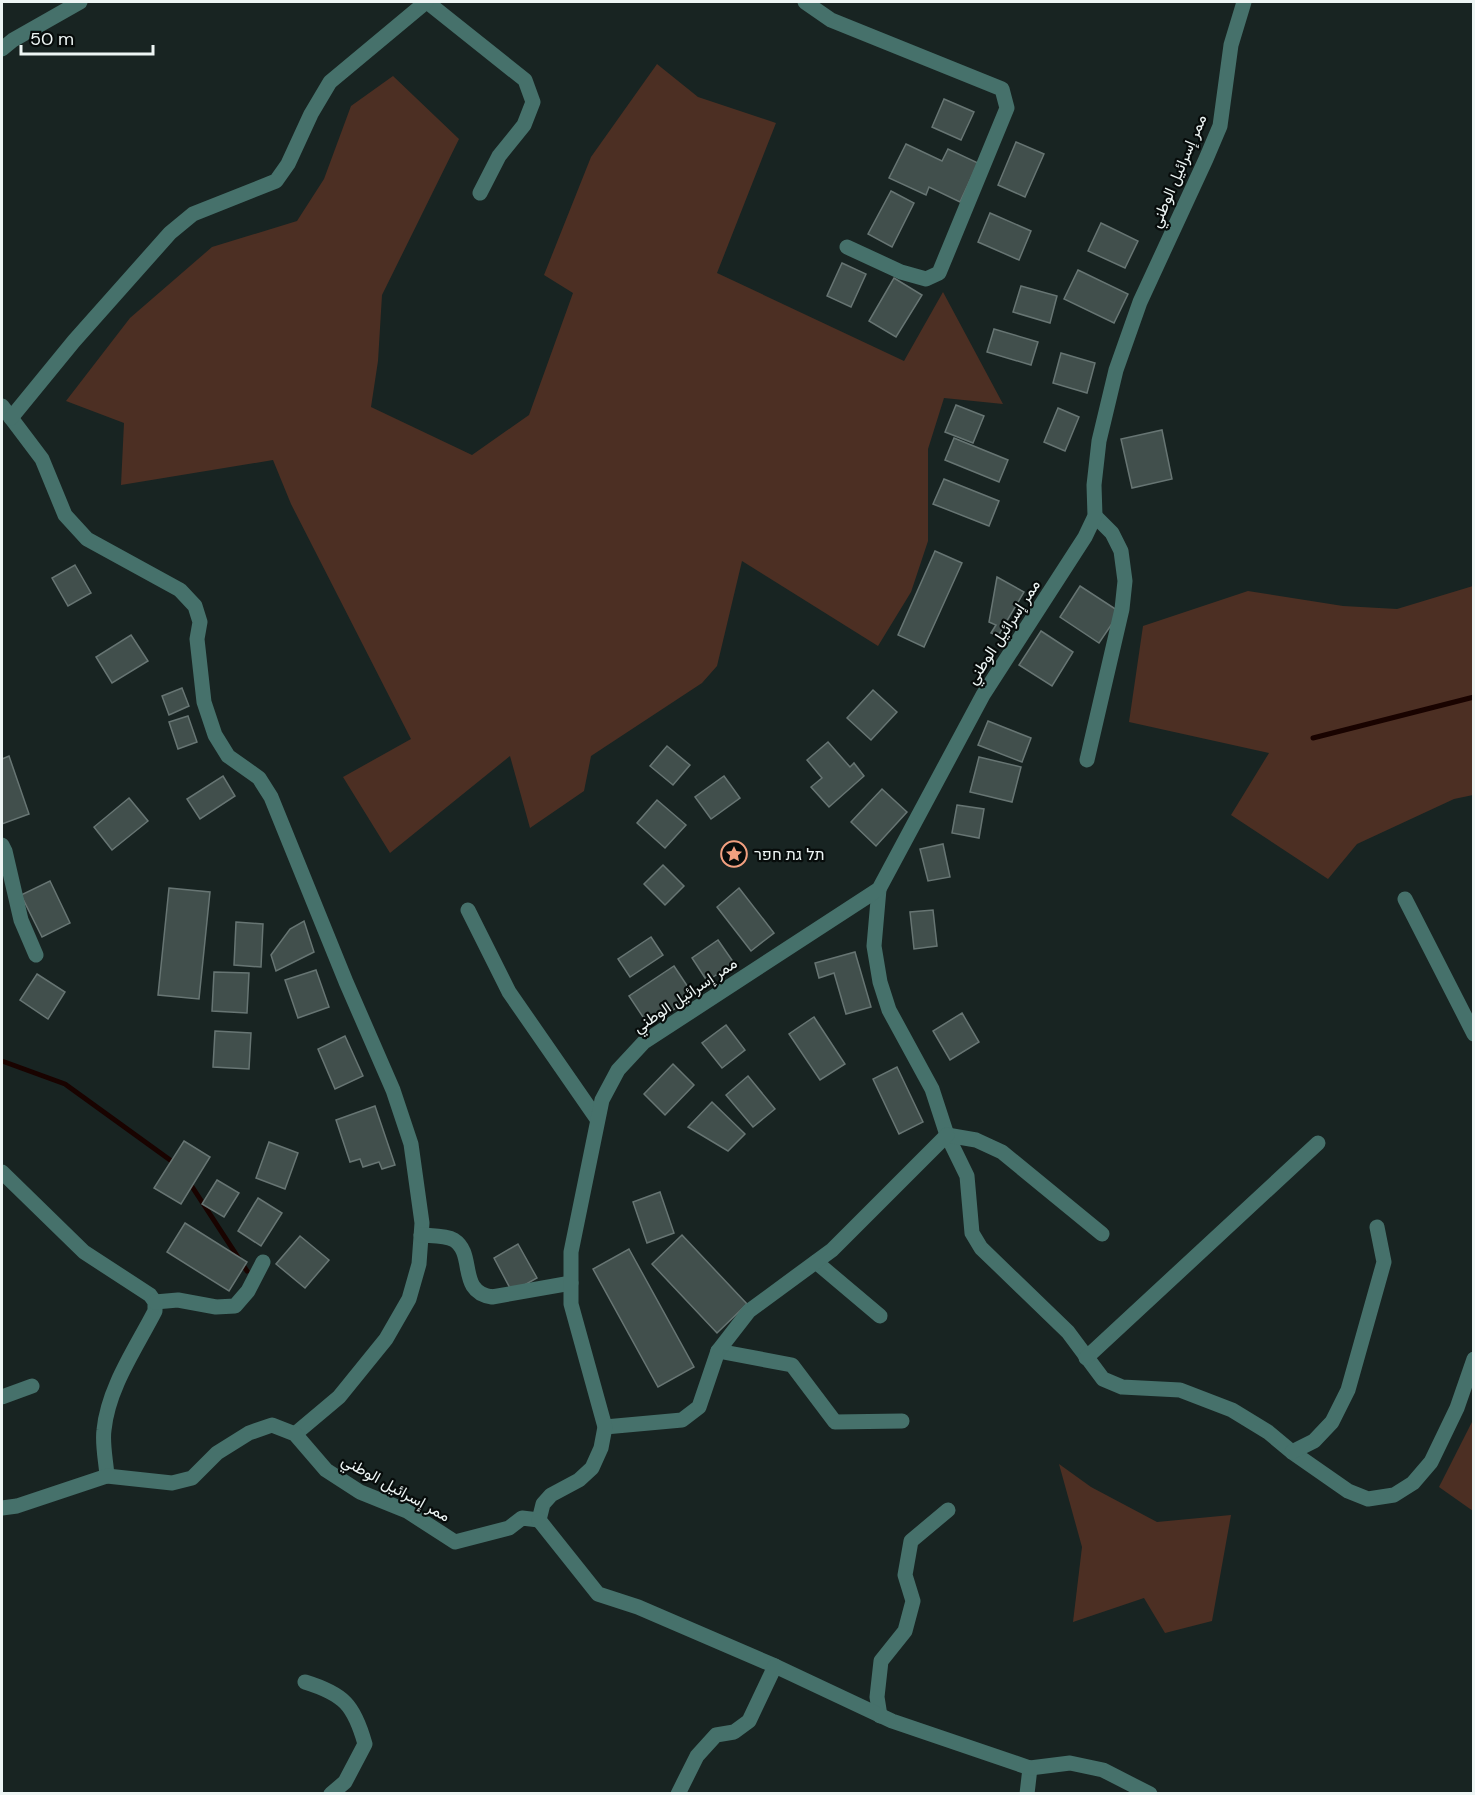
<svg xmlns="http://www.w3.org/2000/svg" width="1475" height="1795" viewBox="0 0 1475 1795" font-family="'DM Sans',Vazirmatn,Heebo,sans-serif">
  <rect width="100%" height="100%" fill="#182422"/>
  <g fill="#4c2f23">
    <polygon points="657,64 698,97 776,123 717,273 904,361 943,292 1003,404 944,398 928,449 928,541 911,592 878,646 742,561 717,666 702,683 591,756 584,791 530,828 510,756 390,853 343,777 411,739 291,504 273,460 121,485 124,423 66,401 130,318 212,247 297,221 324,179 351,106 393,76 459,139 382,295 378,361 371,407 472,455 529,415 573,293 544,275 591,157"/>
    <polygon points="1473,586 1473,795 1454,799 1357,844 1328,879 1231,815 1269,753 1129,722 1143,626 1248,591 1343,606 1397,609"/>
    <polygon points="1473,1420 1474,1511 1473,1511 1439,1487"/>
    <polygon points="1059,1464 1091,1487 1157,1522 1231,1515 1212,1621 1165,1633 1144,1598 1073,1622 1082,1547"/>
  </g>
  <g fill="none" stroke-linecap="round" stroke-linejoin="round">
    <g stroke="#190300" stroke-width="5">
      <polyline points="1313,738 1474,697"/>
      <polyline points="2,1061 65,1084 177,1165"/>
      <polyline points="189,1182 247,1271"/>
    </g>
  </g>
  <g fill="#414f4c" stroke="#677573" stroke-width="1.5">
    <polygon points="944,99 974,112 961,140 932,127"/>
    <polygon points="1016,142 1044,154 1025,197 998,185"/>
    <polygon points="906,144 942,161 948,149 978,163 960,202 929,187 926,195 889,178"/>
    <polygon points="891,191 914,203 892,247 868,234"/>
    <polygon points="990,213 1031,231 1019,260 978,242"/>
    <polygon points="1101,223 1138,241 1125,268 1088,251"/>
    <polygon points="842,263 866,274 851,307 827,296"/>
    <polygon points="1078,270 1128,294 1114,323 1064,299"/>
    <polygon points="894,278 922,295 896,337 869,321"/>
    <polygon points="1021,286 1057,296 1050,323 1013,312"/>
    <polygon points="994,329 1038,342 1031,365 987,352"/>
    <polygon points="1061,353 1095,363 1087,393 1053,383"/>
    <polygon points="956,405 984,416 973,443 945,432"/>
    <polygon points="1058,408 1079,417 1065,451 1044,442"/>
    <polygon points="1162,430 1172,479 1132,488 1121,439"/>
    <polygon points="954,438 1008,460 999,482 945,460"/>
    <polygon points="944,479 999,501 989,526 933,504"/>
    <polygon points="935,551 962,563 924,647 898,635"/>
    <polygon points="75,565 91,593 68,606 52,578"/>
    <polygon points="997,577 1024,592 998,636 991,633 996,625 989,622"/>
    <polygon points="1080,586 1120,612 1099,643 1060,617"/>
    <polygon points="1041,631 1073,652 1052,686 1019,665"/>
    <polygon points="131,635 148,661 112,683 96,657"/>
    <polygon points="182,688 189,706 169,715 162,696"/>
    <polygon points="873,690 897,712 871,740 847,718"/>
    <polygon points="188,716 197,742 178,749 169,722"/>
    <polygon points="988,721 1031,738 1022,762 978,745"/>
    <polygon points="828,742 850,767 854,763 864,776 829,807 811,787 822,778 807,760"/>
    <polygon points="667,746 690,765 673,785 650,766"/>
    <polygon points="9,756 29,814 2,824 2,759"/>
    <polygon points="979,757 1021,767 1012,802 970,792"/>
    <polygon points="223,776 235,796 200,819 187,799"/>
    <polygon points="724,776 740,798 711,819 695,797"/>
    <polygon points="882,789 907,812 876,846 851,822"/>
    <polygon points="129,798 148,821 112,850 94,827"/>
    <polygon points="657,800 686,825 665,848 637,823"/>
    <polygon points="957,805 984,809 979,838 952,833"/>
    <polygon points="943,844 950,877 928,881 920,849"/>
    <polygon points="663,865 684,886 665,905 644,884"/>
    <polygon points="50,881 70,923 42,937 21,895"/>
    <polygon points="169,888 210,892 199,999 158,995"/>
    <polygon points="739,888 774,933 751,951 717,907"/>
    <polygon points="933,910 937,946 914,949 910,912"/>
    <polygon points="304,921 314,952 276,971 271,955 290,929"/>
    <polygon points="236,922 263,924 261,967 234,965"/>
    <polygon points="651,937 663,955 630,977 618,959"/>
    <polygon points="718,940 734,963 707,981 692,958"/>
    <polygon points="855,952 871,1007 846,1014 834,973 819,978 815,963"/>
    <polygon points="674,966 694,996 649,1026 629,996"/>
    <polygon points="316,970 329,1007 298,1018 285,980"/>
    <polygon points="214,972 249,973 247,1013 212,1011"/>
    <polygon points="37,974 65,992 48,1019 20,1000"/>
    <polygon points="962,1013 979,1042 950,1060 933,1031"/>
    <polygon points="814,1017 845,1064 820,1080 789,1034"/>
    <polygon points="726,1025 745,1050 722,1068 702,1043"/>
    <polygon points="215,1031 251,1033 249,1069 213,1067"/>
    <polygon points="345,1036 363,1076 335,1089 318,1049"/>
    <polygon points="673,1064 694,1085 665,1115 644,1094"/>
    <polygon points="897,1067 923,1122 899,1134 873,1079"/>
    <polygon points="748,1076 775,1109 753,1127 726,1095"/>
    <polygon points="712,1102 745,1134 728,1151 688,1127"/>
    <polygon points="375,1106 395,1165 382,1169 379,1162 363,1167 360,1159 350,1162 336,1120"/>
    <polygon points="184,1141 210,1157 181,1204 154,1188"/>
    <polygon points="269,1142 298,1153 285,1189 256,1178"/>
    <polygon points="217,1180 239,1193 224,1217 202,1204"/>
    <polygon points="660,1192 674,1233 647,1243 633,1202"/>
    <polygon points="258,1198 282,1213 261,1246 238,1231"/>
    <polygon points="185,1223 247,1262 229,1291 167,1252"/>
    <polygon points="682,1235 747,1304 717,1333 652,1264"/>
    <polygon points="300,1236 329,1260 305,1288 276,1264"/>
    <polygon points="518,1244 537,1278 512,1292 494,1258"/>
    <polygon points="629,1249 694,1367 658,1387 593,1269"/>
  </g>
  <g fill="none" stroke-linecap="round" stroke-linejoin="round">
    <g stroke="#46716b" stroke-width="15">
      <polyline points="427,2 525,80 533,102 524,125 499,156 480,193"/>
      <polyline points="805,2 831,20 1002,89 1007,108 939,273 926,279 901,272 847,247"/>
      <polyline points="2,49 13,40 80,2"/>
      <polyline points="2,406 42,459 65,515 87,539 180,590 195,606 200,622 197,639 204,702 215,735 228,756 259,778 271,797 346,982 393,1090 411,1144 422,1223 419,1264 409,1299 386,1339 339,1397 295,1434"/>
      <polyline points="11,418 74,341 170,233 193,214 276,181 288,164 311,114 330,82 426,2"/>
      <polyline points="1087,760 1122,609 1125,581 1121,551 1112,533 1095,516"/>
      <polyline points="2,845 5,851 21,920 36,955"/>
      <polyline points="879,889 874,946 880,982 889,1010 932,1089 947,1135 967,1176 972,1233 981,1248 1068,1332 1103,1379 1122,1387 1180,1390 1232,1410 1268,1432 1292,1452 1348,1491 1368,1499 1394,1495 1413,1483 1431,1462 1457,1408 1474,1359"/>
      <polyline points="1405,899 1474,1034"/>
      <polyline points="468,910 509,992 597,1119"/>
      <polyline points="947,1135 976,1140 1002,1152 1102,1234"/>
      <path d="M2 1172 84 1252 150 1295 155 1302V1311C136 1348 108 1388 104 1430 102 1444 106 1461 107 1476"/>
      <path d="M421 1235C431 1236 445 1235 454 1240 476 1254 457 1292 492 1297L571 1283"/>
      <polyline points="816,1262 880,1316"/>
      <polyline points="155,1302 178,1300 216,1307 235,1306 248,1291 263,1262"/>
      <polyline points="718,1351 792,1365 835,1422 902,1421"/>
      <polyline points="1086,1358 1318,1143"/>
      <polyline points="2,1397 32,1386"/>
      <polyline points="605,1427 682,1420 699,1407 718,1351 749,1311 832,1250 947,1135"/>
      <polyline points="1292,1452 1314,1441 1332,1422 1348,1390 1384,1262 1377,1227"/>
      <polyline points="2,1508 17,1506 107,1476 172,1483 192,1478 217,1453 249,1433 272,1425 295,1434 326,1470 360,1492 407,1511 455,1542 509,1528 522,1518 539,1520"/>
      <polyline points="539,1520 543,1504 551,1495 579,1480 592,1468 601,1448 605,1427 571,1304 571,1252 602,1100 618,1070 644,1042 879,889 983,695 1085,537 1095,516 1094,485 1099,441 1116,370 1140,302 1206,159 1220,126 1231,45 1244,2"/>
      <polyline points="539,1520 598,1594 638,1607 775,1666"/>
      <path d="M305 1682C344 1694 354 1705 365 1744L345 1782 331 1794"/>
      <polyline points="880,1716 877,1697 881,1661 905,1631 913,1601 905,1575 911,1541 948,1510"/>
      <polyline points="1027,1794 1030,1768"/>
    </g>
    <polyline stroke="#46716b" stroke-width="15" points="678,1794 697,1756 716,1735 734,1732 749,1721 775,1666 892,1721 1030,1768 1070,1763 1103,1770 1150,1794"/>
  </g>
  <defs>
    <g id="sight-ring" transform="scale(1.35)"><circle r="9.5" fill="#070c0b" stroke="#f2a080" stroke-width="1.5"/><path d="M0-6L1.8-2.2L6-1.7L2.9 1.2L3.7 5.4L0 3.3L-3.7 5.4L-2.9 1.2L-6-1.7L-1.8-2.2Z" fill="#f2a080"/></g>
  </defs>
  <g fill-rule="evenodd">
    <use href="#sight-ring" x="734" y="854"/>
  </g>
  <g text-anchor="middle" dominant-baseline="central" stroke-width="4.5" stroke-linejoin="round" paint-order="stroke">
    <g font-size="16" fill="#edf5f4" stroke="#070c0b">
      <text transform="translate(1178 171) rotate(-67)">ممر إسرائيل الوطني</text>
      <text transform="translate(1003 632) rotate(-57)">ممر إسرائيل الوطني</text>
      <text transform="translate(685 995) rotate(-34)">ممر إسرائيل الوطني</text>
      <text transform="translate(396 1488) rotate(29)">ممر إسرائيل الوطني</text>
    </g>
    <g font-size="16" fill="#edf5f4" stroke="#070c0b" text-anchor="start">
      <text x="754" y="854">תל גת חפר</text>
    </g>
  </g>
  <rect width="1475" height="1795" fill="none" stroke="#edf5f4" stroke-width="6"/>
  <path d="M21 45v9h132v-9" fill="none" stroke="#edf5f4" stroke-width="3"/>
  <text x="30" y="45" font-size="18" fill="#edf5f4" stroke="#070c0b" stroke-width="4.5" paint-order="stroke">50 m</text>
</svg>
